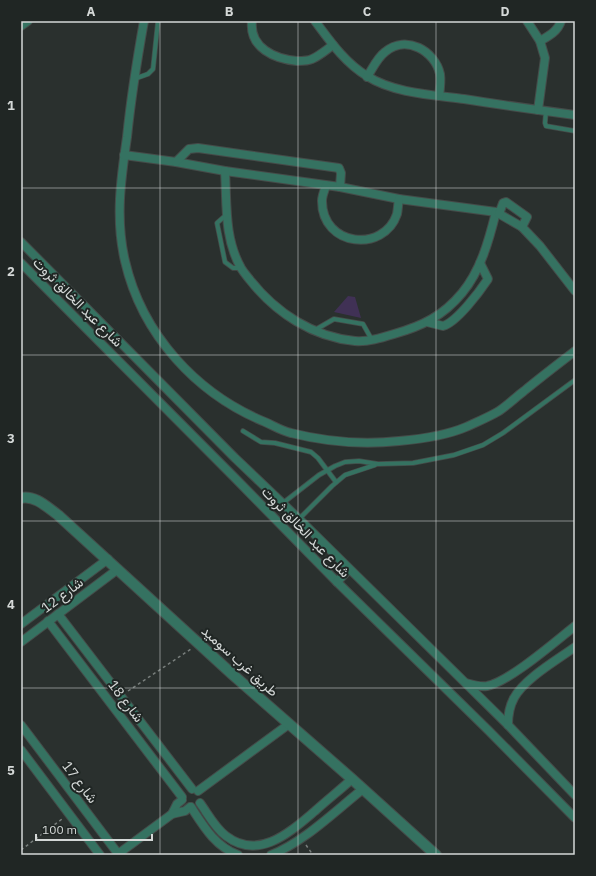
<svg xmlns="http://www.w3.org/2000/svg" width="596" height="876" viewBox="0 0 596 876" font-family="'IBM Plex Sans',Vazirmatn,sans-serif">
  <rect width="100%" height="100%" fill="#2a302e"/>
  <polygon fill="#403155" points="348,296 355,297 361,318 334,312"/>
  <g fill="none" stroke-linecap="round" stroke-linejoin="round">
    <g stroke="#454b49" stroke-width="5.5">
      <g id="service">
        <polyline points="134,79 148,74 153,69 158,21"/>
        <polyline points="546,111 545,123 546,126 575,131"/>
        <polyline points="226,215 217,223 225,262 233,268 241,268"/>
        <polyline points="315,330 334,319 363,324 372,340"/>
        <polyline points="243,431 261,442 275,443 311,452 318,458 336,482"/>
        <polyline points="283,503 319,475 335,466 345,462 359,461 378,464 413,463 454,455 483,445 503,433 575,380"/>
        <polyline points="299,519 332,486 345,475 375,465"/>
      </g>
    </g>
    <g stroke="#454b49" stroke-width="10">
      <g id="minor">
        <path d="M144 21C137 60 131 98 127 137 121 178 115 219 125 261 142 335 197 394 265 422 274 426 282 431 291 433 327 442 363 445 399 441 422 439 445 436 466 427 477 422 489 417 499 411 508 405 516 397 524 391 541 377 558 364 575 351"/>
        <path d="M252 21C249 48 275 59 297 61 302 61 308 61 312 59 319 56 326 50 333 45"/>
        <path d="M315 21C330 41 345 63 367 76 393 93 433 95 464 99 501 105 538 110 575 115"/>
        <polyline points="527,21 540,41 545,58 538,110"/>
        <polyline points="21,26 28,21"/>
        <path d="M540 41C549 36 558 31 561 21"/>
        <path d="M367 77C373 68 377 58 385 52 406 34 435 51 440 74 441 81 440 89 439 96"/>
        <polyline points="124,155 176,162 225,171 340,187 399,199 496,212 522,227 540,246 575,291"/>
        <polyline points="176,162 189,149 198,148 339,168 341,173 340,187"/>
        <path d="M225 171C227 204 224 238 241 268 244 273 247 276 250 280 276 313 313 337 355 341 368 342 381 338 394 334 422 326 443 316 462 293 481 270 489 240 496 212"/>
        <path d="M326 186C324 191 322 196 322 201 322 247 384 253 397 214 398 209 398 204 399 199"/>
        <polyline points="499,214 503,203 506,202 527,217 522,227"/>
        <polyline points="21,242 235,458 299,519 508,725 575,795"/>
        <polyline points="21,263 234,477 337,582 488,730 575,818"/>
        <path d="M427 322 443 326C457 322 480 291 488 279L480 263"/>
        <polyline points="337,582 349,569"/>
        <polyline points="58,614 192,789"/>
        <polyline points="48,621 182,797"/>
        <polyline points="21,624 108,559"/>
        <polyline points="21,642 118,569"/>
        <path d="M466 683C473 685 479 687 487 686 509 682 556 641 575 626"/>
        <polyline points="21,725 119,855"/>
        <path d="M508 725C508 716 509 707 514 698 524 679 557 660 575 647"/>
        <polyline points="21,750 100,855"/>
        <polyline points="198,791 289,724"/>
        <path d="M200 803C208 814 215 828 226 836 259 861 290 832 315 811 327 800 340 790 352 779"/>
        <path d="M191 807C204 827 215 846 238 855"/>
        <polyline points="172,814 177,804 182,800"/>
        <polyline points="118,854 172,814 185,811 190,807"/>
        <path d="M271 855C304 842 335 811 363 789"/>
      </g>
    </g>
    <g stroke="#454b49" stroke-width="12">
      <path id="tertiary" d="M21 498C35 495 47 507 58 515L232 674 352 779 436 855"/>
    </g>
    <g stroke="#787e7c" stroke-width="1.5" stroke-dasharray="3 3" stroke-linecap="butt">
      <polyline points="128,691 191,649"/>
      <polyline points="306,845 313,855"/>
      <polyline points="21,850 62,819"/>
    </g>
    <use href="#service" stroke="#357261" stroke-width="4"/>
    <use href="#minor" stroke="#357261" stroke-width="8"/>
    <use href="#tertiary" stroke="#357261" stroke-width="10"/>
  </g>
  <path fill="none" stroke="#d4d8d7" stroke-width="1" stroke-opacity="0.55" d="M160 21V855M298 21V855M436 21V855M21 188H575M21 355H575M21 521H575M21 688H575"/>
  <g text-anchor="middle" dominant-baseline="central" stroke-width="4" stroke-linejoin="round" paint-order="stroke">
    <g font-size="14" fill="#d4d8d7" stroke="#202624">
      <text transform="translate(78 302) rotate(45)">شارع عبد الخالق ثروت</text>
      <text transform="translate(306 532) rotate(46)">شارع عبد الخالق ثروت</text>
      <text transform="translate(62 595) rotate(-37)">شارع 12</text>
      <text transform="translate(240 661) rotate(42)">طريق غرب سوميد</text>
      <text transform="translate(126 701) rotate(53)">شارع 18</text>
      <text transform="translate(80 782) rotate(53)">شارع 17</text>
    </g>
  </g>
  <rect width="596" height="876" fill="none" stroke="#202624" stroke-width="44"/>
  <path d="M36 834v6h116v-6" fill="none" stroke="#d4d8d7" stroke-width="2"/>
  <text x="42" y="834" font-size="12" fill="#d4d8d7" stroke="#202624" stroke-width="3" paint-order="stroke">100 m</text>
  <rect x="22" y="22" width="552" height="832" fill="none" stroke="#d4d8d7" stroke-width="1.5"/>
  <g font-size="13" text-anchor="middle" font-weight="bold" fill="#d4d8d7">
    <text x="91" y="16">A</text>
    <text x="229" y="16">B</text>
    <text x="367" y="16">C</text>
    <text x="505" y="16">D</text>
    <text x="11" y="110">1</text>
    <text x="11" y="276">2</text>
    <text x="11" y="443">3</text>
    <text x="11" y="609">4</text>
    <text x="11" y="775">5</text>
  </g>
</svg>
